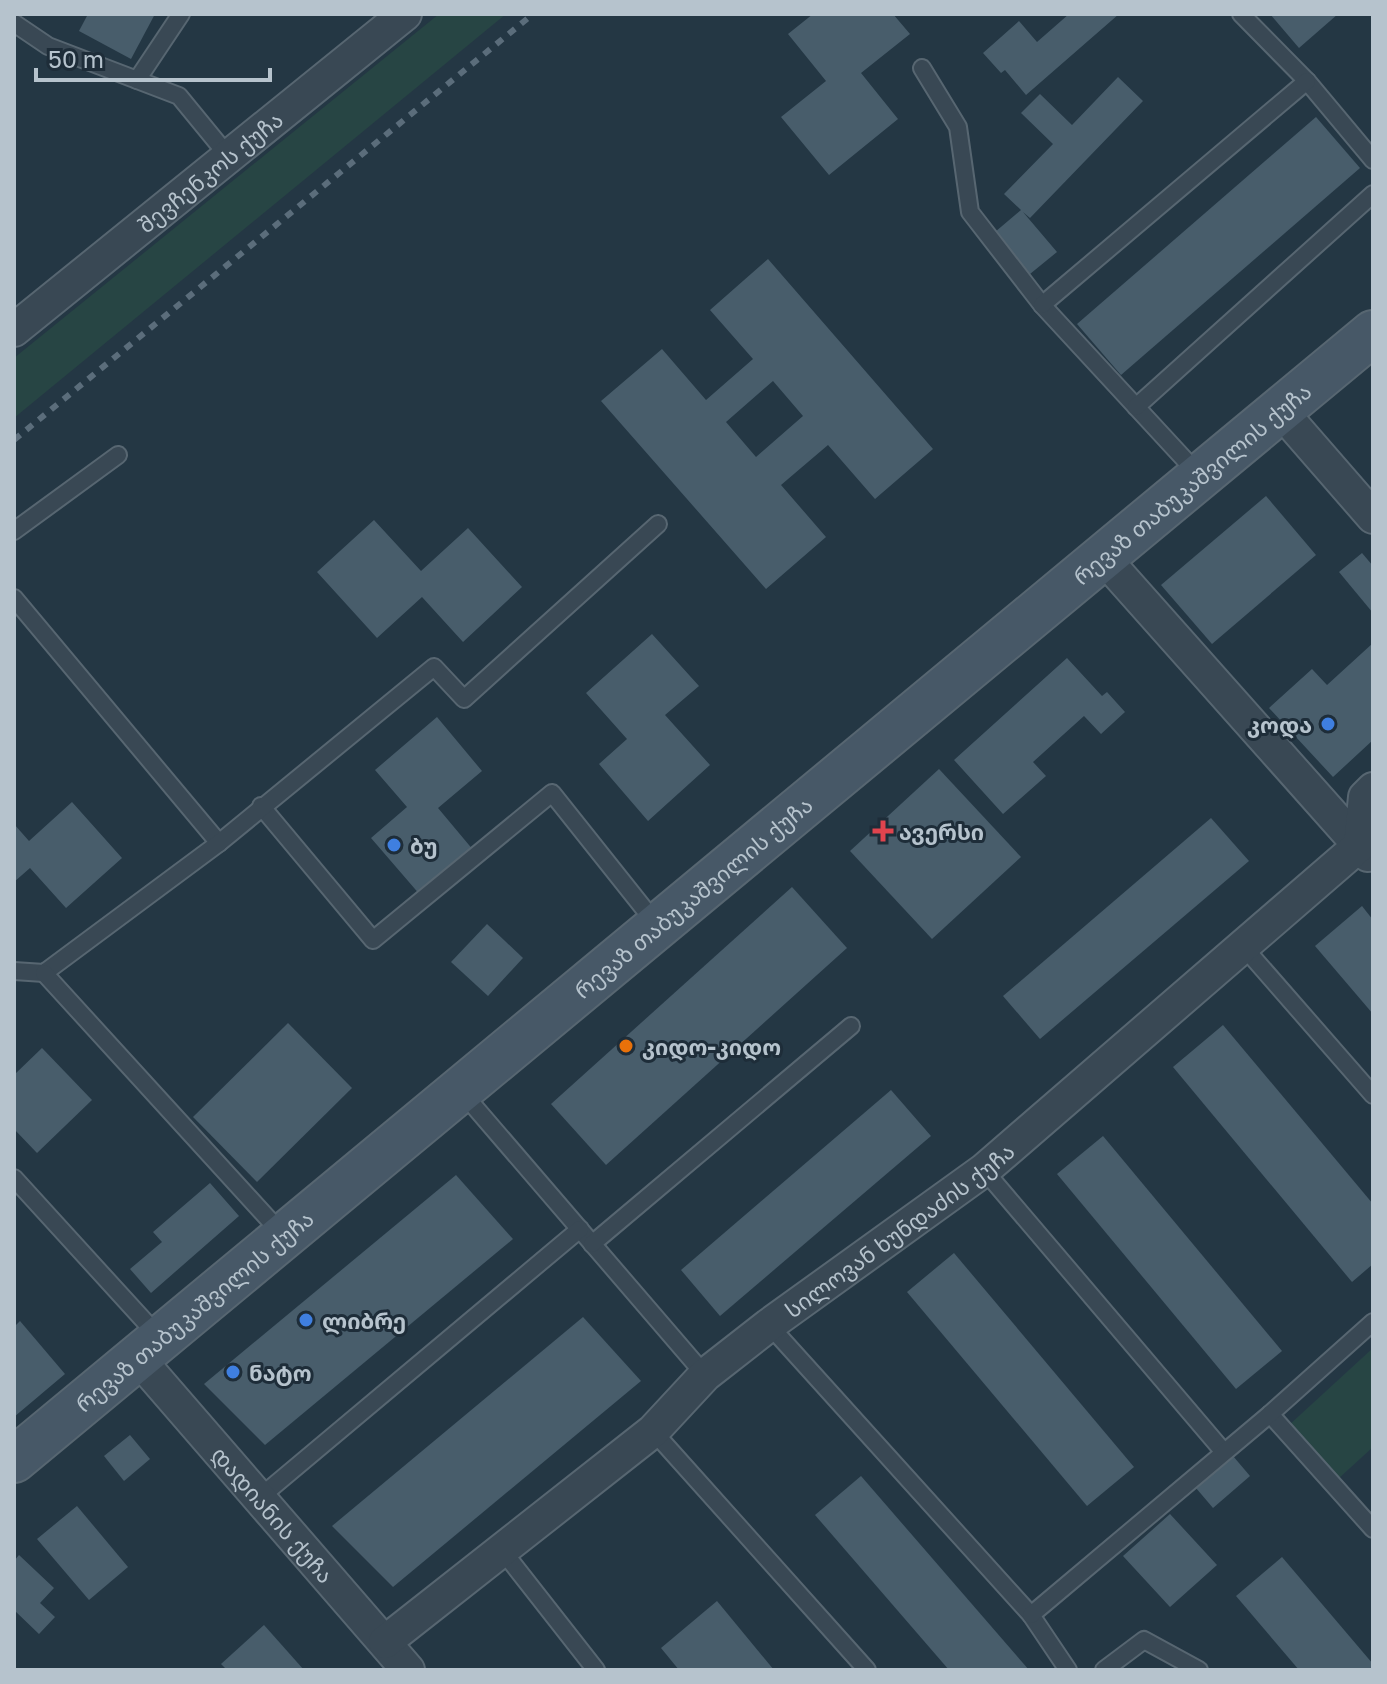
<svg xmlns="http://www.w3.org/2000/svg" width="1387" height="1684" viewBox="0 0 1387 1684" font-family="'Golos Text','Noto Sans Georgian',sans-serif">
  <rect width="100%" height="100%" fill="#243744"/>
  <g fill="#274544">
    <polygon points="439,14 506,14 14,418 14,358"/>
    <polygon points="1373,1348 1373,1447 1338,1479 1288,1426"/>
  </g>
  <g fill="#485d6b" fill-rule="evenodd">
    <polygon points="88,14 155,14 131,59 79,31"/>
    <polygon points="813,14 893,14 910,34 861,73 898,119 829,175 781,117 826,81 788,34"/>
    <polygon points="1069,14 1119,14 1026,95 1005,70 1001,73 983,53 1019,21 1037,42"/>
    <polygon points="1270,14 1338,14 1299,48"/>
    <polygon points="1118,77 1143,101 1030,218 1023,212 1057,252 1030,274 995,232 1021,210 1004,194 1053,144 1021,113 1040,94 1072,125"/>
    <polygon points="1316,117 1360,168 1121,375 1077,324"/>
    <path d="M768 259 933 449 875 499 828 445 781 485 826 537 766 589 601 401 662 349 706 400 753 359 710 310ZM773 381 803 416 756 457 726 422Z"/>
    <polygon points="1266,496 1316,555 1212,644 1161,585"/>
    <polygon points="374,520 421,571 468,528 522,587 463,642 422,597 377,638 317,572"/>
    <polygon points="1362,553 1373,566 1373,613 1339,572"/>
    <polygon points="652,634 699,686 665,715 710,765 648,821 599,764 627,739 586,693"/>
    <polygon points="1373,643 1373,740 1333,777 1269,708 1312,669 1327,685"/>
    <polygon points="1067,658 1102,696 1107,692 1125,712 1101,734 1084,716 1033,762 1046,776 1003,814 954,760"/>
    <polygon points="437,717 482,771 438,808 474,851 421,896 371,838 407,807 375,770"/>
    <polygon points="939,769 1021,857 932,939 850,851"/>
    <polygon points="72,802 122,858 66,908 30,868 14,882 14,824 29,841"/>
    <polygon points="1211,818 1249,861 1040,1039 1003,996"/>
    <polygon points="792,887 847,948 606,1165 551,1104"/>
    <polygon points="1362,906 1373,920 1373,1014 1315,946"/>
    <polygon points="487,924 523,958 488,996 451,962"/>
    <polygon points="288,1023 352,1088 257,1182 193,1117"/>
    <polygon points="1223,1025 1373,1204 1373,1264 1352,1282 1173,1067"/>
    <polygon points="42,1048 92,1100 37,1153 14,1129 14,1075"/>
    <polygon points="891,1090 931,1136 720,1316 681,1270"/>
    <polygon points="1103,1136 1282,1351 1236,1389 1057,1174"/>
    <polygon points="456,1175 513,1239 265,1445 204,1384"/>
    <polygon points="210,1183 239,1216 151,1293 130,1269 162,1242 153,1232"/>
    <polygon points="954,1253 1134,1467 1087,1506 907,1292"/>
    <polygon points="583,1317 641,1381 393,1587 332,1526"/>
    <polygon points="20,1321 65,1374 14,1417 14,1327"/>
    <polygon points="130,1435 150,1459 124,1481 104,1456"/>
    <polygon points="1233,1456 1250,1476 1213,1508 1196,1488"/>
    <polygon points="861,1476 1029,1670 949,1670 815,1515"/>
    <polygon points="77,1506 128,1567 89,1600 37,1539"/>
    <polygon points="1170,1514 1217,1565 1170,1607 1123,1556"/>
    <polygon points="19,1555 54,1588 40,1603 55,1617 39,1634 14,1610 14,1561"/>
    <polygon points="1282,1557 1373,1664 1373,1670 1299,1670 1236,1596"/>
    <polygon points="717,1601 774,1670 679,1670 661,1648"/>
    <polygon points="264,1625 304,1670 227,1670 221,1664"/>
  </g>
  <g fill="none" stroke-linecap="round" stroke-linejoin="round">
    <g stroke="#576671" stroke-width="20">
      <g id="service">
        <polyline points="1241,14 1307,81 1373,160"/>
        <polyline points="14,23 48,46 179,96 229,157"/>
        <polyline points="922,68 958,127 970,212 1042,305 1199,475"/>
        <polyline points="137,80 181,14"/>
        <polyline points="1042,305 1307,81"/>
        <polyline points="1136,407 1373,194"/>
        <polyline points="14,531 118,455"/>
        <polyline points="14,598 219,843"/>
        <polyline points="261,806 373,940 552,793 657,925"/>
        <polyline points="1242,945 1373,1095"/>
        <polyline points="14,971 44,973 219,843 434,667 464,699 658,524"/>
        <polyline points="44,973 283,1235"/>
        <polyline points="461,1091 705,1375"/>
        <polyline points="984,1170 1223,1451"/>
        <polyline points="14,1178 159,1337"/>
        <polyline points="592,1244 851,1026"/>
        <polyline points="769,1325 1031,1615 1068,1670"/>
        <polyline points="1270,1414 1373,1529"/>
        <polyline points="653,1431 867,1670"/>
        <polyline points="259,1498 580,1229"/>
        <polyline points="502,1550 596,1670"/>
        <polyline points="1031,1615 1270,1414 1373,1322"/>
        <polyline points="1104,1670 1144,1640 1199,1670"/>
      </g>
    </g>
    <g stroke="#576671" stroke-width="36">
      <g id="minor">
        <path id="s1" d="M14 330 405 14"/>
        <polyline points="1280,410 1373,517"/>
        <polyline points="1103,557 1368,855"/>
        <path id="s2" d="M137 1357 408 1670"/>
        <path id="s3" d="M385 1642 653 1431 705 1375 769 1325 984 1170 1360 845 1365 797 1373 789"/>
      </g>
    </g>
    <g stroke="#576671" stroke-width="48">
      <g id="secondary">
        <path id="s4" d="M14 1460 1373 333"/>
      </g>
    </g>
    <use href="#service" stroke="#394854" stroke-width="16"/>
    <use href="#minor" stroke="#394854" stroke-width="32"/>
    <use href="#secondary" stroke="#475867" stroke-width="44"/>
    <polyline stroke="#5b6d7b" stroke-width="6" stroke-dasharray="8 8" stroke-linecap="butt" points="14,440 533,14"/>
  </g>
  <g fill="#3f7fe0" stroke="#1e2d39" stroke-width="3">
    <circle cx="1328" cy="724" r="8"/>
    <circle cx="394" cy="845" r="8"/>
    <circle cx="306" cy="1320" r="8"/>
    <circle cx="233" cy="1372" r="8"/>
  </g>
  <path fill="#e0444e" stroke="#1e2d39" stroke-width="3" d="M879 819h8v8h8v8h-8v8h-8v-8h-8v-8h8z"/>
  <circle fill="#e8710a" stroke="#1e2d39" stroke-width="3" cx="626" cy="1046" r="8"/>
  <g text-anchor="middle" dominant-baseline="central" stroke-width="6" stroke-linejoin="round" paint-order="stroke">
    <g font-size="22" fill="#b6c3cd" stroke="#1e2d39">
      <text stroke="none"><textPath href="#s1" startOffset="252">შევჩენკოს ქუჩა</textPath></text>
      <text stroke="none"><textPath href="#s4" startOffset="1530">რევაზ თაბუკაშვილის ქუჩა</textPath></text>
      <text stroke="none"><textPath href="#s4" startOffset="882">რევაზ თაბუკაშვილის ქუჩა</textPath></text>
      <text stroke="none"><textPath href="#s3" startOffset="660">სილოვან ხუნდაძის ქუჩა</textPath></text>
      <text stroke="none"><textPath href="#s4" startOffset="234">რევაზ თაბუკაშვილის ქუჩა</textPath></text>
      <text stroke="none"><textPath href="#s2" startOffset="208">დადიანის ქუჩა</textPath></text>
    </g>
    <g font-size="22" font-weight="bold" fill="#b6c3cd" stroke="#1e2d39" text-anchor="start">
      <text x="1312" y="724" text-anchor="end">კოდა</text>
      <text x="899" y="831">ავერსი</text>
      <text x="410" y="845">ბუ</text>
      <text x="642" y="1046">კიდო-კიდო</text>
      <text x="322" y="1320">ლიბრე</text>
      <text x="249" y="1372">ნატო</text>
    </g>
  </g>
  <rect width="1387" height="1684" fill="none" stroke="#b6c3cd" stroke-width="32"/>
  <path d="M36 68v12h234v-12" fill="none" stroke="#b6c3cd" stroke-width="4"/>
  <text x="48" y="68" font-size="24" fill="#b6c3cd" stroke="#1e2d39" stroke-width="6" paint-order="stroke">50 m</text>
</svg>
